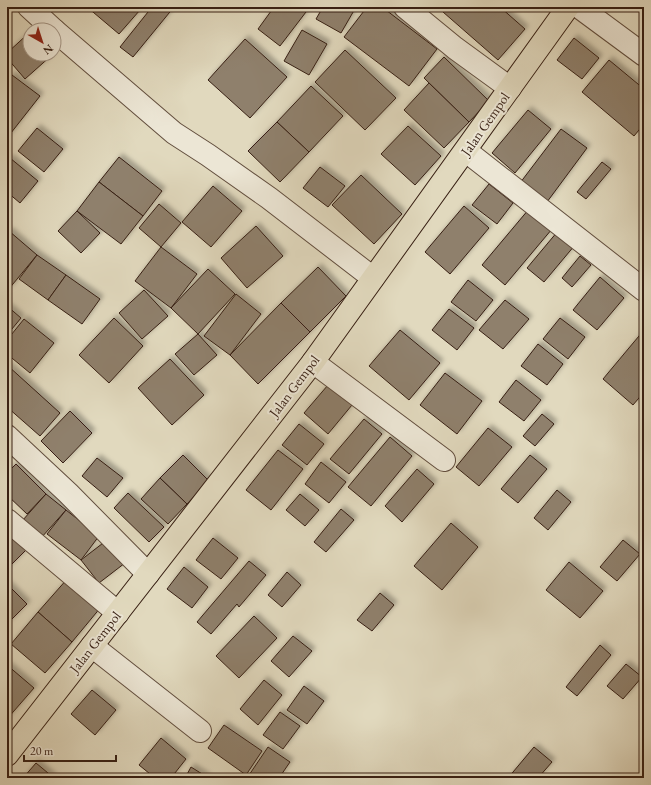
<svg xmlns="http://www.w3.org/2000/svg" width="651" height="785" viewBox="0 0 651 785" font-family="'EB Garamond',serif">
  <defs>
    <filter id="shadow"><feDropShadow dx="3.5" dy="-3.5" stdDeviation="2" flood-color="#0004"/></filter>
  </defs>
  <rect width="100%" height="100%" fill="#e1d9be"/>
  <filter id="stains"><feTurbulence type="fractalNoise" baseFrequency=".005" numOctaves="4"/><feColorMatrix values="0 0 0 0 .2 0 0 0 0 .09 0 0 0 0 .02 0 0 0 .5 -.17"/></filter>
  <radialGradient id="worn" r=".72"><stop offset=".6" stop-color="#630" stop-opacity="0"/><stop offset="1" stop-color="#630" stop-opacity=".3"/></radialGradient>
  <g fill="#8f806c" stroke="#371f13" filter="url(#shadow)">
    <polygon points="87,7 137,7 140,10 119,34"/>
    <polygon points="152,7 174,7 133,57 120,47"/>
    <polygon points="274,7 299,7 306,12 280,46 258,29"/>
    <polygon points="300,7 310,7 306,12"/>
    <polygon points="323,7 356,7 341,33 316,19"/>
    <polygon points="367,7 382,7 437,49 409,86 344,37"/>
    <polygon points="447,7 500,7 525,29 498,60 443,12"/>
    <polygon points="302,30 327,44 309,75 284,61"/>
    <polygon points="30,32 30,54 50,54 52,55 25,79 7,58 7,53"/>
    <polygon points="574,38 599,58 582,79 557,60"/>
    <polygon points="245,39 287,77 250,118 208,80"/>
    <polygon points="345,50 396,98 365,130 315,82"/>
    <polygon points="444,57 489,101 469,122 424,78"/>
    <polygon points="609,60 644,89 644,124 634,136 582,92"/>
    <polygon points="12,75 40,96 7,138 7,81"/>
    <polygon points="429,83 469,122 444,148 404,110"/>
    <polygon points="311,86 343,116 309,152 277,122"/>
    <polygon points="528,110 551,129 515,173 492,153"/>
    <polygon points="277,122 309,152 280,182 248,151"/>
    <polygon points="408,126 441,156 415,185 381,154"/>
    <polygon points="37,128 63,149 44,172 18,151"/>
    <polygon points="561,129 587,148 547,202 520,183"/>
    <polygon points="119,157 162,191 143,216 99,182"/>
    <polygon points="10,158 38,181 20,203 7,192 7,161"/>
    <polygon points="602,162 611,169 586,199 577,192"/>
    <polygon points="320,167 345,186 328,207 303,188"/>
    <polygon points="361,175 402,214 374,244 332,205"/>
    <polygon points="99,182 143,216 121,244 77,211"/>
    <polygon points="489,184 513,203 497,224 472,205"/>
    <polygon points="213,186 242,211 211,247 182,222"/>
    <polygon points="159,204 181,223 161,247 139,228"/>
    <polygon points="464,206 489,228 450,274 425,252"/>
    <polygon points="529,209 552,229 505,285 482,265"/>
    <polygon points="77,211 100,233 81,253 58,231"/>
    <polygon points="256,226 283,256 247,288 221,258"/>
    <polygon points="9,231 37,255 8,290 7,233"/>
    <polygon points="558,231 575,245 544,282 527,268"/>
    <polygon points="161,247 197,274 171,308 135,281"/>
    <polygon points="37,255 66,275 48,300 19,279"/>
    <polygon points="580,256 591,265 572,287 562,278"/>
    <polygon points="318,267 346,296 310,332 281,303"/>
    <polygon points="208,269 235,294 198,334 171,308"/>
    <polygon points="66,275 100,299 82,324 48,300"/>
    <polygon points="600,277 624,298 597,330 573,310"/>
    <polygon points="468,280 493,300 476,321 451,302"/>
    <polygon points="144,290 168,316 142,339 119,313"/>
    <polygon points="236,294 261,314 230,355 204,336"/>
    <polygon points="505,300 529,319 503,349 479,330"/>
    <polygon points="281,303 310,332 258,384 230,355"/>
    <polygon points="7,306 21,318 7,335"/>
    <polygon points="449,309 474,328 457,350 432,330"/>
    <polygon points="114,318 143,346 109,383 79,355"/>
    <polygon points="560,318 585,337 568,359 543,339"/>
    <polygon points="24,319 54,343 30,373 7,354 7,340"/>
    <polygon points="400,330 440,363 409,400 369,366"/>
    <polygon points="644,330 644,392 633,405 603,379"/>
    <polygon points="198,334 217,355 194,375 175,354"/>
    <polygon points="538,344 563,364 547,385 521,366"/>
    <polygon points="170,359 204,395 172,425 138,388"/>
    <polygon points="7,365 60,413 40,436 7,407"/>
    <polygon points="445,373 482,401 457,434 420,405"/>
    <polygon points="516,380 541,400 524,421 499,402"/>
    <polygon points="328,385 352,405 328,434 304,413"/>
    <polygon points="70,411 92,433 63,463 41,441"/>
    <polygon points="542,414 554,424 535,446 523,436"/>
    <polygon points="364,419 382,434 349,474 330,459"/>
    <polygon points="299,424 324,444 307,465 282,445"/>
    <polygon points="488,428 512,447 479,486 456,467"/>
    <polygon points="390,437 412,456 371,506 348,487"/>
    <polygon points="278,450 303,469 271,510 246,490"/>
    <polygon points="183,455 209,481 187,504 160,478"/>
    <polygon points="530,455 547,469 518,503 501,489"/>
    <polygon points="97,458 123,478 107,497 82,476"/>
    <polygon points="321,462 346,482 329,503 305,484"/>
    <polygon points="16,464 46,494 27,514 7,495 7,473"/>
    <polygon points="417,469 434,484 402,522 385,506"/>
    <polygon points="160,478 187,504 168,524 141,499"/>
    <polygon points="557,490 571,502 548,530 534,518"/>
    <polygon points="128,493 164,527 149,542 114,508"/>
    <polygon points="46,494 66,510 41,538 22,521"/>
    <polygon points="300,494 319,510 305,526 286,510"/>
    <polygon points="341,509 354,520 326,552 314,542"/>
    <polygon points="66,510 99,536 81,560 47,534"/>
    <polygon points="451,523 478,547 442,590 414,566"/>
    <polygon points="7,526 29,547 7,569"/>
    <polygon points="213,538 238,558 221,579 196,560"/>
    <polygon points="107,540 125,563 99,583 81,560"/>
    <polygon points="623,540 640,554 617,581 600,567"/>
    <polygon points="249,561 266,575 239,607 237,604 211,634 197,622"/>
    <polygon points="569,562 603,591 580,618 546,590"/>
    <polygon points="184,567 208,587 192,608 167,589"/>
    <polygon points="287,572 301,585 282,607 268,595"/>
    <polygon points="68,578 101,607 72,642 38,612"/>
    <polygon points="7,584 27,604 7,624"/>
    <polygon points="380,593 394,605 372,631 357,620"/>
    <polygon points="38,612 72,642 45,673 11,644"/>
    <polygon points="254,616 277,638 239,678 216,656"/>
    <polygon points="293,636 312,651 289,677 271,661"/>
    <polygon points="600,645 611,655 577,696 566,687"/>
    <polygon points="626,664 642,677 623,699 607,686"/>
    <polygon points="7,665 34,688 7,719"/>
    <polygon points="264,680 282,695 258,725 240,709"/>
    <polygon points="304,686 324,701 307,724 287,710"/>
    <polygon points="92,690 116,710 95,735 71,714"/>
    <polygon points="280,712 300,726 283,749 263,735"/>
    <polygon points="224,725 262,751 246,775 208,748"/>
    <polygon points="161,738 186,759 171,778 155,778 139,765"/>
    <polygon points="268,747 290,762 279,778 247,778"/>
    <polygon points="534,747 552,762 538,778 508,778"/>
    <polygon points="36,763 54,778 23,778"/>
    <polygon points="191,767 207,777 207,778 185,778"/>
  </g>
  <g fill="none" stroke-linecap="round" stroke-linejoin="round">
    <g stroke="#624e3e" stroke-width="24">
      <g id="minor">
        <polyline points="29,7 54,30"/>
        <polyline points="405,7 455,48 510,88"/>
        <polyline points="579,7 644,55"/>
        <polyline points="54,30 174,133 208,155 269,198 373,278"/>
        <polyline points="466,151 644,290"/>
        <polyline points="313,362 444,460"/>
        <polyline points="7,436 68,493 148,574"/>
        <polyline points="7,520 118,613"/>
        <polyline points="92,646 200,731"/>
      </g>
    </g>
    <g stroke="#371f13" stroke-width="24">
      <polyline id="major" points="7,755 313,362 568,7"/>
    </g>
    <use href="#minor" stroke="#ece6d5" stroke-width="22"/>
    <use href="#major" stroke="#e1d9be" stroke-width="22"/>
  </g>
  <g text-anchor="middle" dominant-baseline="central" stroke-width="4" stroke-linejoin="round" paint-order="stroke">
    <g font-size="14" fill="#371f13" stroke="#ece6d5">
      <text transform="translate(485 124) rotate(-55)">Jalan Gempol</text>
      <text transform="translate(294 386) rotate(-53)">Jalan Gempol</text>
      <text transform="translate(95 642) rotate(-52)">Jalan Gempol</text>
    </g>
  </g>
  <rect width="651" height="785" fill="none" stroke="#e1d9be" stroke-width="24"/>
  <rect x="8" y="8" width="635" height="769" fill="none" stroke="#371f13" stroke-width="2"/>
  <rect x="12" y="12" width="627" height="761" fill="none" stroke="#371f13"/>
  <g transform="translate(42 42) rotate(141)"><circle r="19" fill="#ece6d5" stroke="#a49687"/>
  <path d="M0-3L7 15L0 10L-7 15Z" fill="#8f2418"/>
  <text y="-6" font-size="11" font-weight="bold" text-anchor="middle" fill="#371f13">N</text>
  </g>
  <path d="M24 755v6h92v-6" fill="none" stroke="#371f13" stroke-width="2"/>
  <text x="30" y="755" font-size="12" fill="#371f13" stroke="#ece6d5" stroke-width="3" paint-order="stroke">20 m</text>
  <rect width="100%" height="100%" filter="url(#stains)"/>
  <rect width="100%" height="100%" fill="url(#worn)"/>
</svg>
